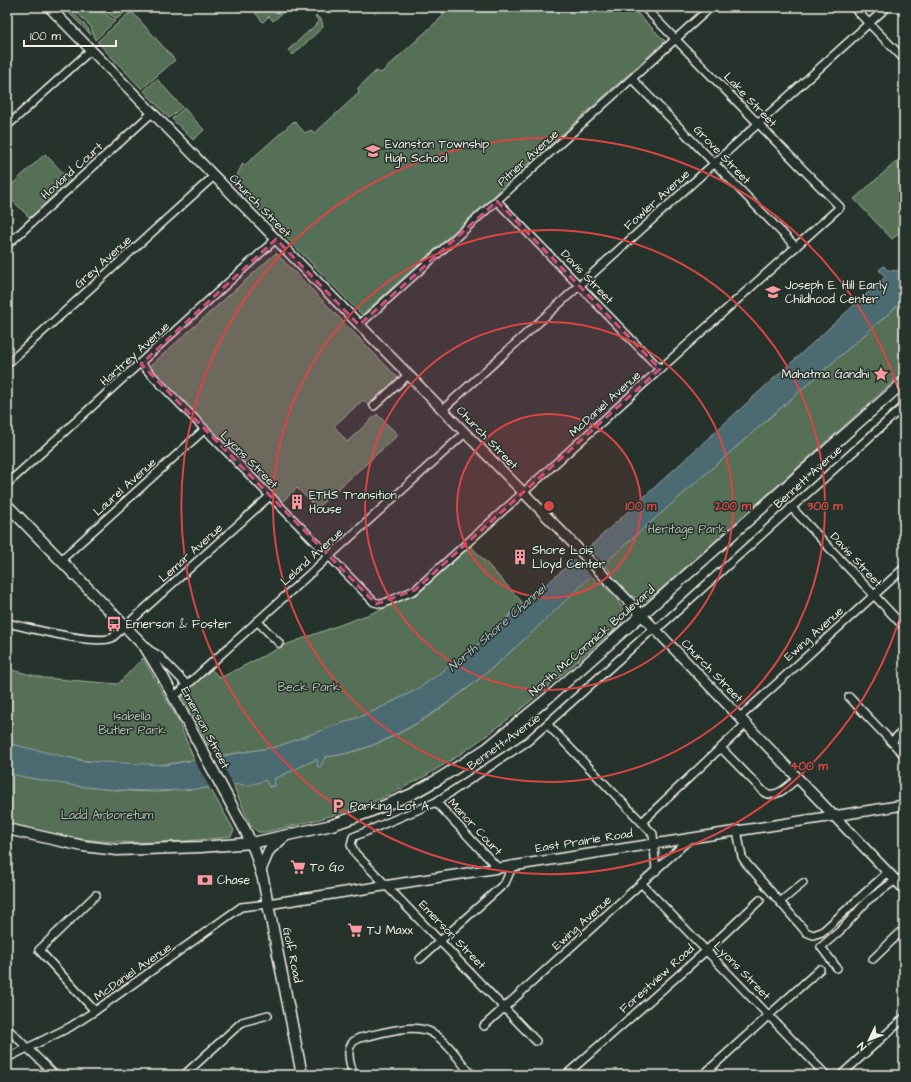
<svg xmlns="http://www.w3.org/2000/svg" width="911" height="1082" viewBox="0 0 911 1082" font-family="'Architects Daughter',sans-serif">
  <rect width="100%" height="100%" fill="#26332d"/>
  <filter id="ink" filterUnits="userSpaceOnUse"><feTurbulence type="fractalNoise" baseFrequency=".025" numOctaves="2"/><feDisplacementMap in="SourceGraphic" scale="8" xChannelSelector="R" yChannelSelector="G"/><feConvolveMatrix kernelMatrix="1 2 1 2 8 2 1 2 1" color-interpolation-filters="sRGB"/></filter>
  <g filter="url(#ink)">
    <g fill="#547056" stroke="#a4b09f">
      <polygon points="63,7 68,7 88,28 91,35"/>
      <path d="M72 7C93 7 98 8 115 21L95 40 91 27Z"/>
      <polygon points="98,7 131,7 117,19"/>
      <polygon points="252,7 254,8 289,7 273,21 269,16 263,22 251,8"/>
      <polygon points="437,7 631,7 665,41 362,315 233,183 243,163 245,165 294,121 305,133 311,130 315,133 359,93 358,88 376,71 381,73 444,15"/>
      <polygon points="131,13 134,14 175,60 142,89 97,42 128,14"/>
      <polygon points="316,15 322,21 323,27 293,55 288,50 319,22 315,16"/>
      <polygon points="157,79 182,107 169,118 144,91"/>
      <polygon points="184,108 204,130 193,140 172,119"/>
      <polygon points="45,154 71,181 30,218 7,195 7,189"/>
      <polygon points="904,155 904,230 892,239 854,199"/>
      <polygon points="276,253 398,378 369,406 363,400 334,426 347,442 377,414 398,435 317,508 297,488 281,503 149,367"/>
      <path d="M904 300V372L700 555 648 600C632 603 619 583 609 573L610 571 603 564Z"/>
      <polygon points="470,545 523,603 469,652 418,689 370,713 276,747 218,756 212,744 208,745 182,695 211,669 220,678 285,645 370,614 418,594"/>
      <path d="M591 575 598 583 600 582C610 593 631 607 621 624 551 683 483 748 401 789 358 811 311 822 265 832H258L251 826 233 785 267 780 269 787 275 786 274 779 317 759 318 767 325 757C424 747 522 641 591 575Z"/>
      <path d="M143 658 177 718 194 759C136 775 64 758 7 743V669L44 678 118 684Z"/>
      <path d="M7 773C56 784 105 791 155 792 173 792 192 786 210 788L234 830 231 836 226 837C170 844 111 845 55 835 39 832 23 827 7 823Z"/>
    </g>
    <path fill="#4b6a72" stroke="#8fa0a1" d="M904 265V300C811 381 718 463 626 544 545 615 435 745 325 757L321 766 318 767 317 759 274 779 275 785 269 787 266 780 250 785 247 784 244 786 241 784C158 796 89 792 7 773V743L83 761 165 765 276 747 370 713 418 689 469 652 588 548 885 277 879 270 884 266 887 270 897 271Z"/>
    <g fill="#26332d">
      <polygon points="587,547 605,565 592,577 574,558"/>
      <polygon points="217,754 234,787 211,790 193,758"/>
    </g>
    <g fill="none" stroke-linecap="round" stroke-linejoin="round">
      <g stroke="#f4f1e8" stroke-width="10">
        <g id="minor">
          <polyline points="853,7 904,59"/>
          <polyline points="632,79 796,247"/>
          <polyline points="7,126 91,50"/>
          <polyline points="497,201 660,369"/>
          <polyline points="7,245 152,113"/>
          <polyline points="359,325 711,7"/>
          <polyline points="7,364 214,176"/>
          <polyline points="141,364 374,602 382,604 415,590 840,207 644,7"/>
          <polyline points="374,406 408,375"/>
          <polyline points="442,410 887,7"/>
          <polyline points="7,484 276,239"/>
          <polyline points="791,507 904,627"/>
          <polyline points="61,560 204,430"/>
          <polyline points="257,621 279,643"/>
          <path d="M7 623C29 628 93 645 112 638L270 496"/>
          <polyline points="656,630 904,406"/>
          <polyline points="146,648 158,655 187,685"/>
          <polyline points="174,697 465,433"/>
          <polyline points="849,697 904,755"/>
          <polyline points="740,717 904,568"/>
          <polyline points="547,724 653,834 656,871"/>
          <polyline points="892,741 904,730"/>
          <path d="M721 748 765 793C778 798 788 786 798 778"/>
          <polyline points="436,802 497,867"/>
          <polyline points="642,822 746,724"/>
          <polyline points="737,830 742,857 746,863 806,932 813,935 822,932 888,872"/>
          <polyline points="897,882 904,876"/>
          <polyline points="642,884 826,1075"/>
          <polyline points="780,902 803,883"/>
          <polyline points="420,959 505,883 513,865"/>
          <polyline points="873,959 904,929"/>
          <polyline points="837,968 821,947 842,929 868,900 896,880"/>
          <polyline points="95,1011 39,950 96,895"/>
          <polyline points="484,1026 691,838"/>
          <polyline points="7,1028 55,1075"/>
          <polyline points="536,1041 355,853 351,845 353,837 436,802 528,741 654,628"/>
          <polyline points="7,1058 70,1027 95,1011 241,907 268,904"/>
          <polyline points="568,1073 707,950 760,900"/>
          <polyline points="184,1075 242,1022 268,1015"/>
          <path d="M353 1075C350 1062 343 1045 359 1038 380 1034 415 1021 434 1034 449 1043 460 1062 472 1075"/>
          <polyline points="703,1075 820,969"/>
          <polyline points="841,1075 904,1018"/>
        </g>
      </g>
      <g stroke="#f4f1e8" stroke-width="12">
        <g id="tertiary">
          <polyline points="49,7 562,532 904,889"/>
          <polyline points="268,904 904,805"/>
        </g>
      </g>
      <g stroke="#f4f1e8" stroke-width="13">
        <g id="secondary">
          <polyline points="7,505 145,647 163,677 246,832 255,852 263,879 302,1075"/>
          <polyline points="7,829 83,846 117,850 201,847 252,843 332,825 369,812 412,794 437,780 486,749 548,698 904,382"/>
          <polyline points="261,869 269,850 285,836"/>
        </g>
      </g>
      <use href="#minor" stroke="#26332d" stroke-width="7"/>
      <use href="#tertiary" stroke="#26332d" stroke-width="9"/>
      <use href="#secondary" stroke="#26332d" stroke-width="10"/>
    </g>
  </g>
  <path fill="#ce4e7e" fill-opacity="0.2" stroke="#ce4e7e" stroke-width="3" stroke-dasharray="8 5" stroke-linejoin="round" d="M497 201 660 369 415 590 376 604 141 364 276 239 359 325Z"/>
  <circle cx="549" cy="506" r="92" fill="#da4645" fill-opacity=".12"/>
  <g fill="none" stroke="#da4645" stroke-width="2">
    <circle cx="549" cy="506" r="92"/>
    <circle cx="549" cy="506" r="184"/>
    <circle cx="549" cy="506" r="276"/>
    <path d="M904 604A368 368 0 1 1 904 408"/>
  </g>
  <defs>
    <g id="school-bare" transform="scale(1.2)"><path d="M0-5L7-2L0 1L-7-2ZM-4 1L0 2.5L4 1V4Q0 6-4 4Z" fill="#ff9aa2" stroke="#26332d" stroke-width="2.5" paint-order="stroke"/></g>
    <g id="sight-bare" transform="scale(1.2)"><path d="M0-6L1.8-2.2L6-1.7L2.9 1.2L3.7 5.4L0 3.3L-3.7 5.4L-2.9 1.2L-6-1.7L-1.8-2.2Z" fill="#ff9aa2" stroke="#26332d" stroke-width="2.5" paint-order="stroke"/></g>
    <g id="building-bare" transform="scale(1.2)"><path d="M-4-6H4V6H1V3H-1V6H-4ZM-2.5-4.3h1.7v1.8h-1.7ZM.8-4.3h1.7v1.8H.8ZM-2.5-1h1.7V.8h-1.7ZM.8-1h1.7V.8H.8Z" fill="#ff9aa2" stroke="#26332d" stroke-width="2.5" paint-order="stroke"/></g>
    <g id="bus-bare" transform="scale(1.2)"><path d="M-5-6H5V4H4V6H2V4H-2V6H-4V4H-5ZM-3.5-4V0h7V-4ZM-3.5 1.2v1.5H-2V1.2ZM2 1.2v1.5H3.5V1.2Z" fill="#ff9aa2" stroke="#26332d" stroke-width="2.5" paint-order="stroke"/></g>
    <g id="parking-bare" transform="scale(1.2)"><path d="M-3.5-5.5H1a3.5 3.5 0 0 1 0 7H-1V5.5H-3.5ZM-1-3.4V-.6H.8a1.4 1.4 0 0 0 0-2.8Z" fill="#ff9aa2" stroke="#26332d" stroke-width="2.5" paint-order="stroke"/></g>
    <g id="supermarket-bare" transform="scale(1.2)"><path d="M-6-5.5h2.5l.6 2H6L4.5 2H-2.5L-4.4-4H-6ZM-1.5 3.2a1.3 1.3 0 1 0 .1 0ZM3 3.2a1.3 1.3 0 1 0 .1 0Z" fill="#ff9aa2" stroke="#26332d" stroke-width="2.5" paint-order="stroke"/></g>
    <g id="bank-bare" transform="scale(1.2)"><path d="M-6-4H6V4H-6ZM0-2.3a2.3 2.3 0 1 0 0 4.6a2.3 2.3 0 1 0 0-4.6Z" fill="#ff9aa2" stroke="#26332d" stroke-width="2.5" paint-order="stroke"/></g>
  </defs>
  <g fill-rule="evenodd">
    <use href="#school-bare" x="373" y="151"/>
    <use href="#school-bare" x="773" y="292"/>
    <use href="#sight-bare" x="881" y="374"/>
    <use href="#building-bare" x="297" y="502"/>
    <use href="#building-bare" x="520" y="557"/>
    <use href="#bus-bare" x="114" y="624"/>
    <use href="#parking-bare" x="338" y="806"/>
    <use href="#supermarket-bare" x="298" y="867"/>
    <use href="#bank-bare" x="205" y="880"/>
    <use href="#supermarket-bare" x="355" y="930"/>
  </g>
  <g text-anchor="middle" dominant-baseline="central" stroke-width="3" stroke-linejoin="round" paint-order="stroke">
    <g font-size="12" fill="#f4f1e8" stroke="#26332d">
      <text transform="translate(750 100) rotate(46)">Lake Street</text>
      <text transform="translate(722 155) rotate(46)">Grove Street</text>
      <text transform="translate(528 158) rotate(-42)">Pitner Avenue</text>
      <text transform="translate(72 171) rotate(-42)">Hovland Court</text>
      <text transform="translate(657 200) rotate(-42)">Fowler Avenue</text>
      <text transform="translate(260 206) rotate(46)">Church Street</text>
      <text transform="translate(103 262) rotate(-42)">Grey Avenue</text>
      <text transform="translate(587 277) rotate(46)">Davis Street</text>
      <text transform="translate(135 354) rotate(-42)">Hartrey Avenue</text>
      <text transform="translate(605 404) rotate(-42)">McDaniel Avenue</text>
      <text transform="translate(487 438) rotate(46)">Church Street</text>
      <text transform="translate(249 460) rotate(45)">Lyons Street</text>
      <text transform="translate(808 477) rotate(-42)">Bennett Avenue</text>
      <text transform="translate(125 487) rotate(-42)">Laurel Avenue</text>
      <text transform="translate(191 553) rotate(-42)">Lemar Avenue</text>
      <text transform="translate(312 557) rotate(-42)">Leland Avenue</text>
      <text transform="translate(856 560) rotate(47)">Davis Street</text>
      <text transform="translate(814 634) rotate(-42)">Ewing Avenue</text>
      <text transform="translate(592 641) rotate(-41)">North McCormick Boulevard</text>
      <text transform="translate(712 671) rotate(46)">Church Street</text>
      <text transform="translate(205 728) rotate(62)">Emerson Street</text>
      <text transform="translate(504 742) rotate(-36)">Bennett Avenue</text>
      <text transform="translate(475 827) rotate(47)">Manor Court</text>
      <text transform="translate(584 841) rotate(-9)">East Prairie Road</text>
      <text transform="translate(582 923) rotate(-42)">Ewing Avenue</text>
      <text transform="translate(452 935) rotate(46)">Emerson Street</text>
      <text transform="translate(292 955) rotate(78)">Golf Road</text>
      <text transform="translate(742 971) rotate(46)">Lyons Street</text>
      <text transform="translate(133 972) rotate(-35)">McDaniel Avenue</text>
      <text transform="translate(657 979) rotate(-42)">Forestview Road</text>
    </g>
    <g font-size="12" fill="#f4f1e8" stroke="#26332d" text-anchor="start">
      <text x="385" y="144">Evanston Township<tspan x="385" dy="14">High School</tspan></text>
      <text x="785" y="285">Joseph E. Hill Early<tspan x="785" dy="14">Childhood Center</tspan></text>
      <text x="869" y="374" text-anchor="end">Mahatma Gandhi</text>
      <text x="309" y="495">ETHS Transition<tspan x="309" dy="14">House</tspan></text>
      <text x="532" y="550">Shore Lois<tspan x="532" dy="14">Lloyd Center</tspan></text>
      <text x="126" y="624">Emerson &amp; Foster</text>
      <text x="350" y="806">Parking Lot A</text>
      <text x="310" y="867">To Go</text>
      <text x="217" y="880">Chase</text>
      <text x="367" y="930">TJ Maxx</text>
    </g>
    <g font-size="12" fill="#b4bdae" stroke="#26332d">
      <text x="687" y="529">Heritage Park</text>
      <text x="309" y="687">Beck Park</text>
      <text x="132" y="716">Isabella<tspan x="132" dy="14">Butler Park</tspan></text>
      <text x="107" y="815">Ladd Arboretum</text>
    </g>
    <g font-size="13" font-style="italic" fill="#b0bbb9" stroke="#26332d">
      <text transform="translate(497 628) rotate(-41)">North Shore Channel</text>
    </g>
  </g>
  <circle cx="549" cy="506" r="6" fill="#da4645" stroke="#26332d" stroke-width="2"/>
  <g font-size="12" text-anchor="middle" font-weight="bold" fill="#da4645" stroke="#26332d" stroke-width="3" stroke-linejoin="round" paint-order="stroke">
    <text x="641" y="510">100 m</text>
    <text x="733" y="510">200 m</text>
    <text x="825" y="510">300 m</text>
    <text x="809" y="770">400 m</text>
  </g>
  <rect width="911" height="1082" fill="none" stroke="#26332d" stroke-width="24"/>
  <rect x="12" y="12" width="887" height="1058" fill="none" stroke="#f4f1e8" stroke-width="1.5" filter="url(#ink)"/>
  <g transform="translate(869 1040) rotate(227)" stroke="#26332d" stroke-width="3" paint-order="stroke">
  <path d="M0-3L7 15L0 10L-7 15Z" fill="#f4f1e8"/>
  <text y="-6" font-size="11" font-weight="bold" text-anchor="middle" fill="#f4f1e8">N</text>
  </g>
  <path d="M24 40v6h92v-6" fill="none" stroke="#f4f1e8" stroke-width="2"/>
  <text x="30" y="40" font-size="12" fill="#f4f1e8" stroke="#26332d" stroke-width="3" paint-order="stroke">100 m</text>
</svg>
